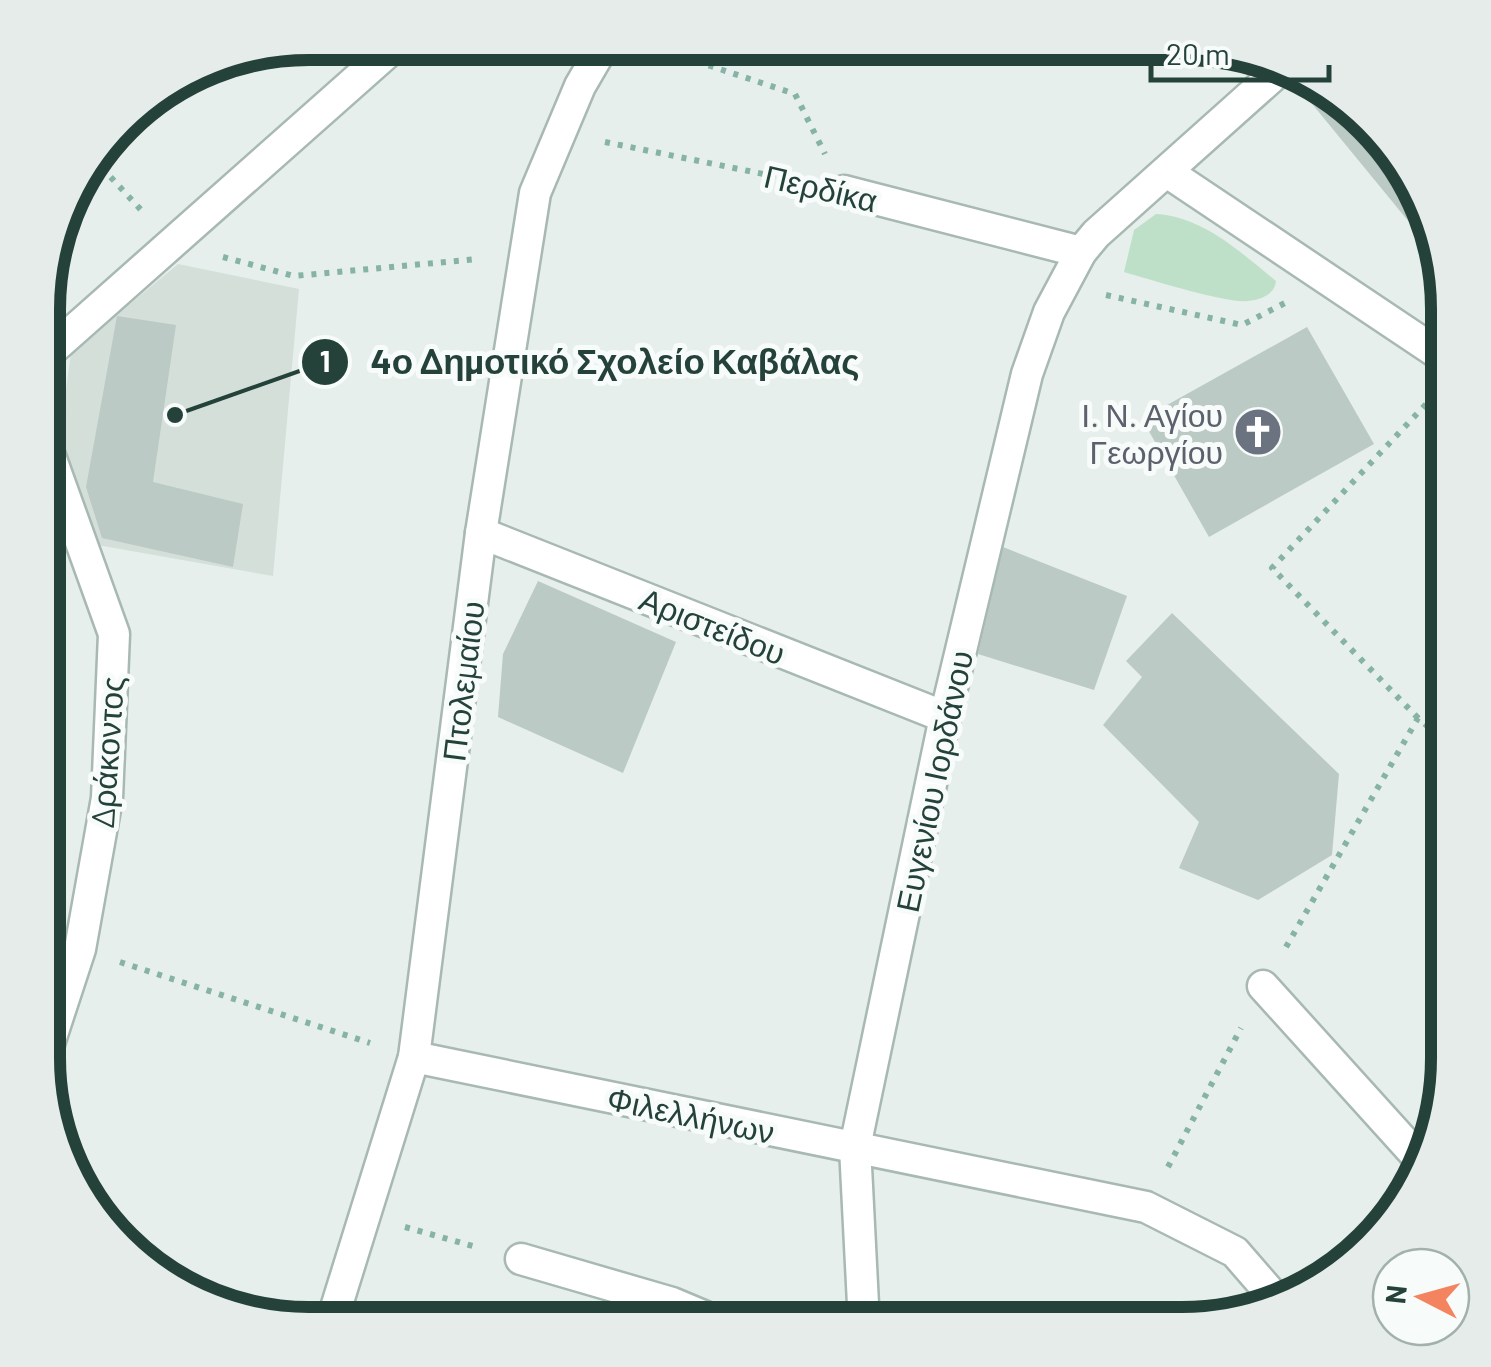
<svg xmlns="http://www.w3.org/2000/svg" width="1491" height="1367" viewBox="0 0 1491 1367" font-family="Barlow,sans-serif">
  <rect width="100%" height="100%" fill="#e6efeb"/>
  <polygon fill="#d4dfda" points="178,264 299,289 273,576 86,543 54,477 71,353"/>
  <path fill="#bfe0c8" d="M1156 214C1204 217 1240 252 1276 281 1275 294 1261 300 1248 301 1227 304 1149 279 1124 272L1134 230Z"/>
  <g fill="#bbcac4">
    <polygon points="1317,83 1383,134 1428,208 1441,261 1304,94"/>
    <polygon points="117,316 176,325 153,482 243,504 233,567 102,538 86,487"/>
    <polygon points="1307,327 1374,444 1209,537 1142,419"/>
    <polygon points="1003,547 1127,596 1094,690 978,654"/>
    <polygon points="538,581 676,642 623,773 498,717 503,654"/>
    <polygon points="1172,613 1339,774 1332,855 1258,900 1179,868 1199,822 1103,725 1142,677 1126,661"/>
  </g>
  <g fill="none" stroke-linecap="round" stroke-linejoin="round">
    <g stroke="#a8b8b2" stroke-width="35">
      <g id="minor">
        <polyline points="1167,172 1448,360"/>
        <polyline points="844,191 1081,252"/>
        <polyline points="47,354 398,43"/>
        <polyline points="481,533 945,717"/>
        <polyline points="1263,986 1424,1164"/>
        <polyline points="414,1057 1146,1207 1235,1252 1281,1305"/>
        <polyline points="43,1062 80,949 107,798 114,634 46,445"/>
        <polyline points="521,1259 672,1303 722,1324"/>
        <polyline points="331,1324 414,1057 481,533 535,193 580,86 605,43"/>
        <polyline points="864,1324 855,1147 945,717 1027,374 1049,312 1081,252 1096,234 1284,66"/>
      </g>
    </g>
    <g stroke="#86b3a5" stroke-width="6" stroke-dasharray="5 8" stroke-linecap="butt">
      <polyline points="647,45 795,94 825,154"/>
      <polyline points="605,142 803,182"/>
      <polyline points="93,158 142,211"/>
      <polyline points="223,257 294,276 478,259"/>
      <polyline points="1106,295 1242,325 1285,303"/>
      <polyline points="1418,718 1272,568 1429,401"/>
      <polyline points="1286,947 1418,718 1448,744"/>
      <polyline points="120,962 370,1043"/>
      <polyline points="1168,1167 1241,1028"/>
      <polyline points="405,1227 480,1248"/>
    </g>
    <use href="#minor" stroke="#fff" stroke-width="30"/>
  </g>
  <defs>
    <g id="church-disc" transform="scale(2.5)"><circle r="9.5" fill="#6b7280" stroke="#f7fbf9"/><path d="M-1.2-6h2.4v3.5h3.3v2.4h-3.3V6h-2.4V-.1h-3.3v-2.4h3.3Z" fill="#fff"/></g>
  </defs>
  <g fill-rule="evenodd">
    <use href="#church-disc" x="1258" y="432"/>
  </g>
  <g text-anchor="middle" dominant-baseline="central" stroke-width="10" stroke-linejoin="round" paint-order="stroke">
    <g font-size="32" fill="#24423a" stroke="#f7fbf9">
      <text transform="translate(821 187) rotate(13)">Περδίκα</text>
      <text transform="translate(713 625) rotate(22)">Αριστείδου</text>
      <text transform="translate(462 681) rotate(-83)">Πτολεμαίου</text>
      <text transform="translate(106 752) rotate(-86)">Δράκοντος</text>
      <text transform="translate(933 781) rotate(-78)">Ευγενίου Ιορδάνου</text>
      <text transform="translate(691 1114) rotate(12)">Φιλελλήνων</text>
    </g>
    <g font-size="32" fill="#5b616d" stroke="#f7fbf9" text-anchor="end">
      <text x="1223" y="414">Ι. Ν. Αγίου<tspan x="1223" dy="37">Γεωργίου</tspan></text>
    </g>
  </g>
  <path d="M0 0H1491V1367H0ZM309 60H1182A249 249 0 0 1 1431 309V1058A249 249 0 0 1 1182 1307H309A249 249 0 0 1 60 1058V309A249 249 0 0 1 309 60Z" fill="#e6ecea" fill-rule="evenodd"/>
  <path fill="none" stroke="#24423a" stroke-width="12" d="M309 60H1182A249 249 0 0 1 1431 309V1058A249 249 0 0 1 1182 1307H309A249 249 0 0 1 60 1058V309A249 249 0 0 1 309 60Z"/>
  <path fill="none" stroke="#24423a" stroke-width="4" d="M175 415L325 362"/>
  <g fill="#24423a" stroke="#f7fbf9" stroke-width="4">
    <circle cx="175" cy="415" r="10"/>
    <circle cx="325" cy="362" r="25"/>
  </g>
  <g font-size="30" text-anchor="middle" font-weight="bold" fill="#fff">
    <text x="325" y="372">1</text>
  </g>
  <g font-size="35" text-anchor="middle" font-weight="bold" fill="#24423a" stroke="#f7fbf9" stroke-width="10" stroke-linejoin="round" paint-order="stroke">
    <text x="615" y="374">4ο Δημοτικό Σχολείο Καβάλας</text>
  </g>
  <g transform="translate(1421 1297) rotate(276)"><circle r="48" fill="#f7fbf9" stroke="#a3b1ad" stroke-width="2.5"/>
  <path d="M0-8L18 38L0 25L-18 38Z" fill="#f4845f"/>
  <text y="-15" font-size="28" font-weight="bold" text-anchor="middle" fill="#24423a">N</text>
  </g>
  <path d="M1151 65v15h178v-15" fill="none" stroke="#24423a" stroke-width="5"/>
  <text x="1166" y="65" font-size="30" fill="#24423a" stroke="#f7fbf9" stroke-width="8" paint-order="stroke">20 m</text>
</svg>
